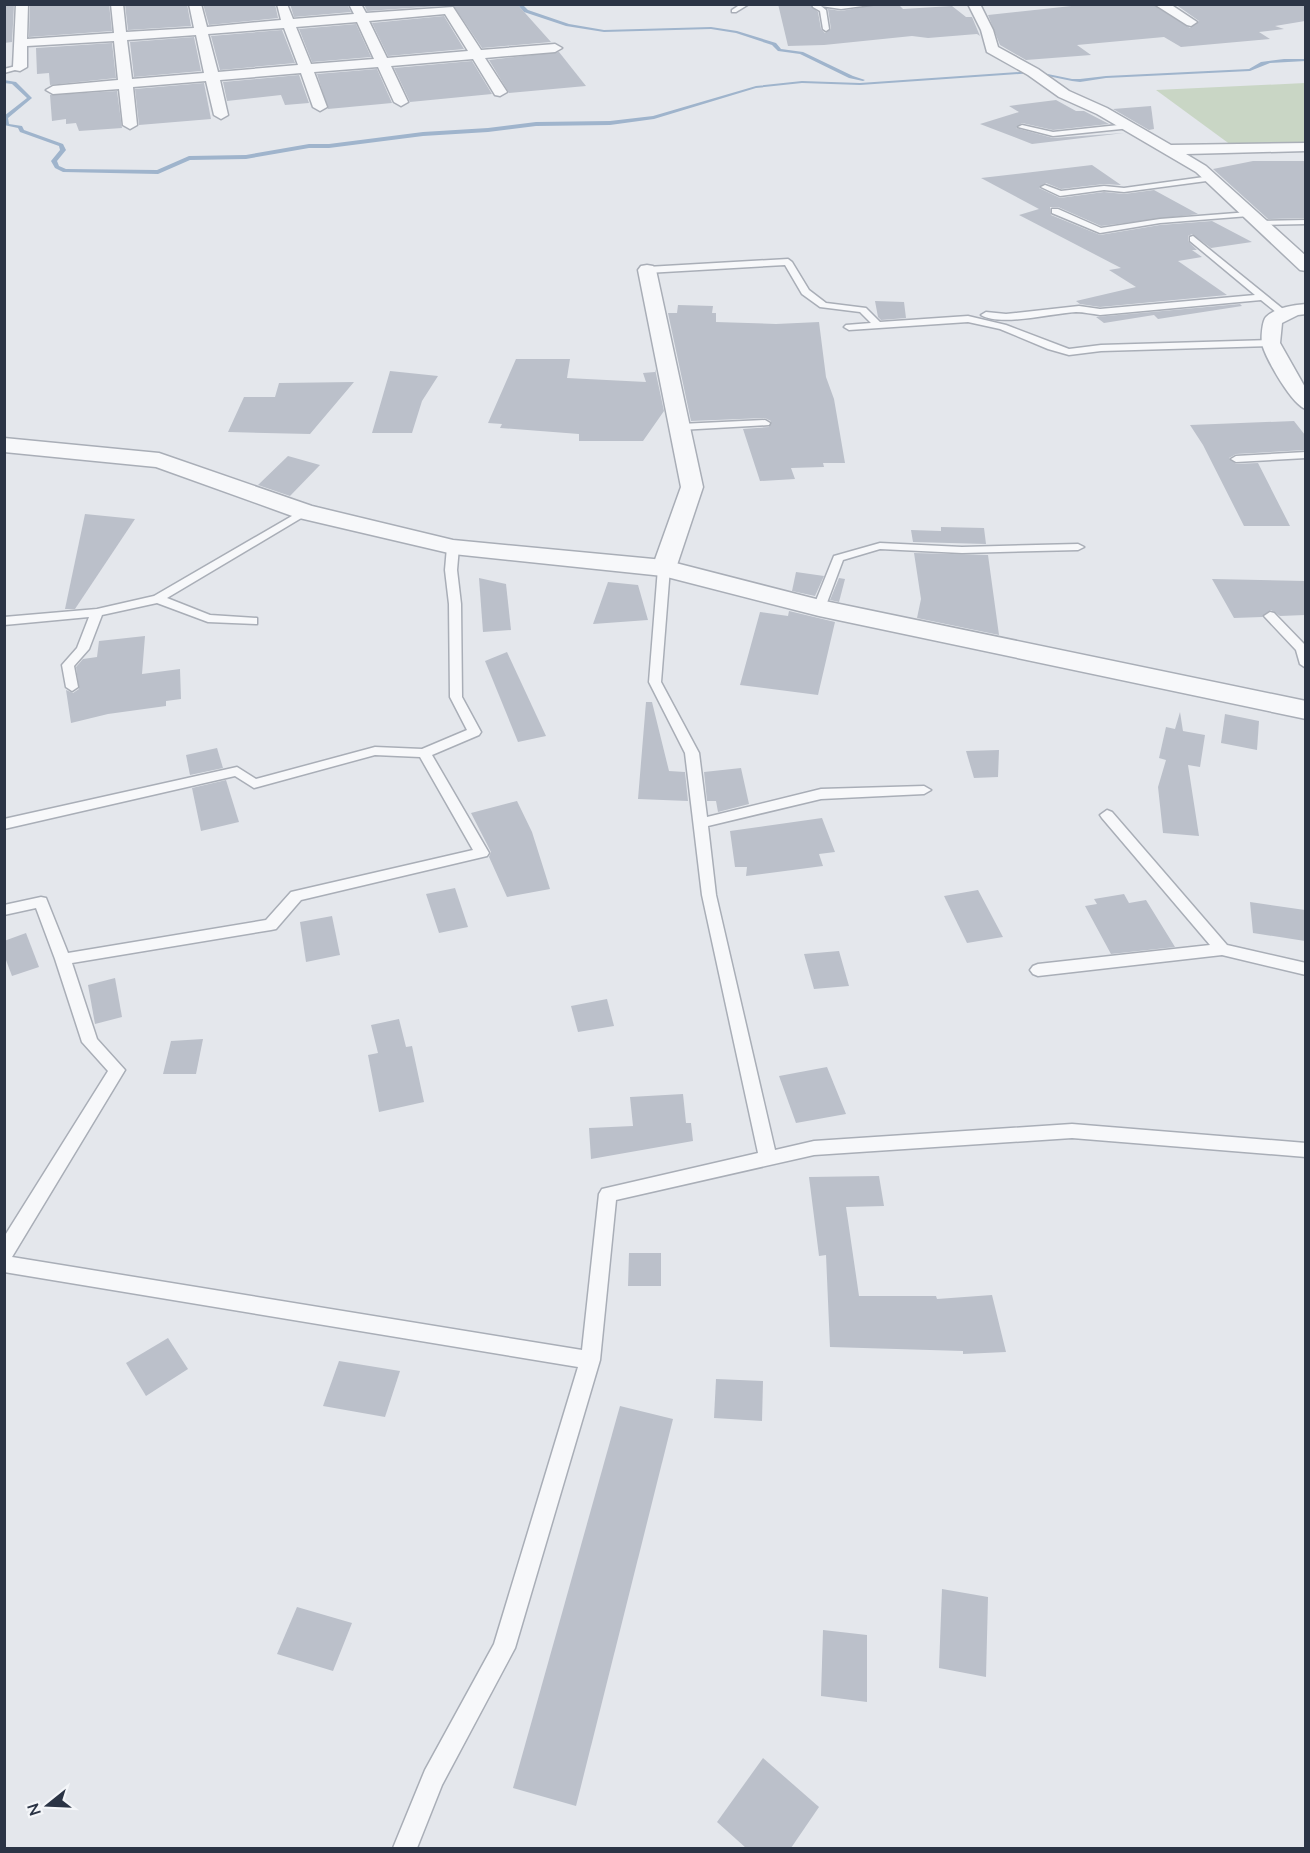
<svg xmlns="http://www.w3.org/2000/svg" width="1310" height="1853" viewBox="0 0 1310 1853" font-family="Mulish,sans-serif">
  <rect width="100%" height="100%" fill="#e4e7ec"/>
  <polygon fill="#c9d6c5" points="1305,83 1305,144 1231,145 1156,90"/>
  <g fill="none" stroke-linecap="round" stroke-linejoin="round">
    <g fill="#9fb4cc" fill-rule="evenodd">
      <polygon points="517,4 522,4 528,10 569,24 604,30 711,27 737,31 776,43 781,49 803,52 853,76 865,80 863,81 849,78 800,54 778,51 772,45 736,33 711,29 604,32 566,26 524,12"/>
      <polygon points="1284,59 1306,59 1306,61 1270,63 1250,71 1106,78 1080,82 1072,81 1033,73 860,85 802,83 756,88 654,119 610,125 536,126 488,132 423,136 329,148 309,148 246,159 190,160 158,174 63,172 55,168 51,161 60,150 59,146 20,132 18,128 4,125 4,116 27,98 12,84 4,83 4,80 16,82 32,98 8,118 9,124 22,126 24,130 63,144 66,150 57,161 59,166 66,169 157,170 189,156 246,155 309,144 329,144 423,132 488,128 536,122 610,121 653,116 756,86 802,81 860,83 1033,71 1072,79 1080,79 1106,76 1249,69 1261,62"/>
    </g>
  </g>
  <g fill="#bbc0ca">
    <polygon points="30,4 109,4 112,31 29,37"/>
    <polygon points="125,4 187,4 191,26 128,30"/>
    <polygon points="203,4 275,4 278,18 209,25"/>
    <polygon points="290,4 347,4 351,12 294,17"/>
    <polygon points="364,4 517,4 551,42 482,48 453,5 367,11"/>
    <polygon points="778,4 810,4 818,12 821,29 825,33 831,29 828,9 841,11 879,4 899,5 903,9 952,6 966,17 972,17 980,36 977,34 928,38 912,36 824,45 788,46"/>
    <polygon points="1090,4 1152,4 1190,28 1199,21 1175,4 1305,4 1305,21 1275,26 1284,29 1259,32 1270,39 1181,47 1164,37 1077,45 1091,55 1026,60 1000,45 988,15"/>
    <polygon points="14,5 12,42 4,43 4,6"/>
    <polygon points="444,16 464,49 388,56 372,23"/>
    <polygon points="356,24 371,57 312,62 299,29"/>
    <polygon points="282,30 295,63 220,70 211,36"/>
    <polygon points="194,37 201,71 134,77 130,42"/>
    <polygon points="112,43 116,78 50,85 49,73 37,74 36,48"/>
    <polygon points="559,52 586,86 509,93 489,60"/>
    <polygon points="472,61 492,94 410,102 394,68"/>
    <polygon points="377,69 392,103 328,109 317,74"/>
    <polygon points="299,75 309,103 285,105 281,95 227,101 223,82"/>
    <polygon points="204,83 211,119 139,125 135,89"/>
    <polygon points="117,91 122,128 79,131 76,123 66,124 66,119 52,121 50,95"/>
    <polygon points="1056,100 1076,111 1084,111 1109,124 1053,130 1022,123 1016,128 1053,138 1124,133 1032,144 980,124 1019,112 1009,106"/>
    <polygon points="1151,106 1154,129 1149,130 1113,109"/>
    <polygon points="1253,161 1305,161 1305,218 1268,219 1213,169"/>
    <polygon points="1092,165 1121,185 1104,184 1061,189 1046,183 1039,188 1060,198 1104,192 1124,194 1154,190 1198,214 1101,226 1058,207 1050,207 1051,215 1100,235 1160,225 1212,221 1252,242 1211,248 1192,234 1188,236 1188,241 1197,250 1192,250 1202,257 1178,261 1227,295 1100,307 1080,304 1076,301 1136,287 1109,270 1121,268 1019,215 1039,209 981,178"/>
    <polygon points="875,301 904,302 906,318 881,320 878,317"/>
    <polygon points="1240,304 1242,306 1158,319 1154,315 1104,323 1096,317"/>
    <polygon points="678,305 713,306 712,313 716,313 716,322 776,324 819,322 826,377 834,399 845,463 823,463 824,467 791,468 795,479 760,481 743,429 769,427 771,421 765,418 691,421 668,313 677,313"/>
    <polygon points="516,359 570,359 567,378 646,382 643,373 655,372 655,369 664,411 643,441 579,441 579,434 500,428 502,424 488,423"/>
    <polygon points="390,371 438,376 422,401 412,433 372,433"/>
    <polygon points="354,382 310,434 228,432 244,397 275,397 279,383"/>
    <polygon points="1294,421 1305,435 1305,450 1236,454 1229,458 1236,464 1258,463 1290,526 1244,526 1203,445 1190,425"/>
    <polygon points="288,456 320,465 290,496 258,485"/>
    <polygon points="85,514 135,519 75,609 65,609"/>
    <polygon points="941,527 984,528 986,544 913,542 911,530 941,531"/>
    <polygon points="914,553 988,555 999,635 917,618 921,599"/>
    <polygon points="796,572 824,576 815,596 792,591"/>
    <polygon points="479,578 506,584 511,630 483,632"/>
    <polygon points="839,578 845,579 839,602 830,600"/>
    <polygon points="1212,579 1305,581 1305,615 1280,616 1271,610 1262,617 1234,618"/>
    <polygon points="608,582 638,585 648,620 593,624"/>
    <polygon points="789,611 835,622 818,695 740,685 760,612 788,616"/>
    <polygon points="145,636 142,674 180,669 181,699 166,701 166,706 108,714 71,723 66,690 73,693 79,689 76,667 83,659 97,657 99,641"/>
    <polygon points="507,652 546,736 518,742 485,661"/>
    <polygon points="646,702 652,702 669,771 685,772 688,801 638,799"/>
    <polygon points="1180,712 1183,731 1205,735 1200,767 1188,765 1199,836 1163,833 1158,787 1166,760 1159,758 1166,727 1175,729"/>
    <polygon points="1225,714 1259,721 1257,750 1221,743"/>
    <polygon points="217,748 223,768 190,775 186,755"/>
    <polygon points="999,750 998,777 974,778 966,751"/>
    <polygon points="741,768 749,804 718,812 716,801 707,801 704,772"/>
    <polygon points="226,780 239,822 201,831 192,788"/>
    <polygon points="517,801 532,832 550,889 507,897 489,857 491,852 471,813"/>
    <polygon points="822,818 835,852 819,854 823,866 746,876 747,867 735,867 730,831"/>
    <polygon points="455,888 468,927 439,933 426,894"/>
    <polygon points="978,890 1003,937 967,943 944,896"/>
    <polygon points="1124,894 1129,903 1146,900 1175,947 1111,954 1085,906 1097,904 1094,899"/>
    <polygon points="1250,902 1305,910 1305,941 1253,933"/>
    <polygon points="332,916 340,955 306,962 300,922"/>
    <polygon points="26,933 39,967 12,976 4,955 4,941"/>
    <polygon points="839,951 849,986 814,989 804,954"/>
    <polygon points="115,978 122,1017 95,1024 88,985"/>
    <polygon points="607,999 614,1026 578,1032 571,1006"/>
    <polygon points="399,1019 406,1047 412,1046 424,1102 379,1112 368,1055 378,1053 371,1025"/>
    <polygon points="203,1039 196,1074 163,1074 171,1041"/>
    <polygon points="827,1067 846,1114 796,1123 779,1076"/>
    <polygon points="683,1094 686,1123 691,1123 693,1141 591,1159 589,1128 633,1126 630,1097"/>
    <polygon points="879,1176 884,1206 846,1207 859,1296 936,1296 937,1299 992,1295 1006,1352 963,1354 963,1351 830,1347 826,1255 819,1256 809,1177"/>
    <polygon points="629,1253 661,1253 661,1286 628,1286"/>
    <polygon points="168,1338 188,1369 146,1396 126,1363"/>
    <polygon points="339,1361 400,1371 385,1417 323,1406"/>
    <polygon points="716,1379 763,1381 762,1421 714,1418"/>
    <polygon points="620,1406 673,1419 576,1806 513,1788"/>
    <polygon points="942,1589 988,1597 986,1677 939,1668"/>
    <polygon points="297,1607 352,1623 333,1671 277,1654"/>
    <polygon points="823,1630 867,1635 867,1702 821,1696"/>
    <polygon points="763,1758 819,1807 791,1848 746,1848 717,1822"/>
  </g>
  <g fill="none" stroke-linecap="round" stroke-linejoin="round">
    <g stroke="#a9aeb7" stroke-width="3">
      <g id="service">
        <polygon points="741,4 749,4 736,12 732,12 732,10"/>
        <polygon points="812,4 877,4 841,9 821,6 826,10 829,29 826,31 823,29 820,11 813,7"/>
        <polygon points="20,65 22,68 4,73 4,69"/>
        <polygon points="1128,124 1131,128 1053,136 1018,127 1022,125 1053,132"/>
        <polygon points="1211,176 1214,176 1214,180 1124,192 1104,190 1060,196 1041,187 1045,185 1061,191 1104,186 1124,188"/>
        <polygon points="1052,209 1058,209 1101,228 1160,219 1249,212 1253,214 1249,216 1160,223 1100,233 1052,213"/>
        <polygon points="1306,220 1306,224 1259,225 1255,223 1259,221"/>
        <path d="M1193 236 1288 313V317H1282L1261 300 1100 315C1092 314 1084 312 1076 312 1053 313 1000 327 981 315L986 312 1006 314 1079 306 1100 309 1255 295 1190 241V237Z"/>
        <polygon points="788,259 792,262 809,290 826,303 866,308 880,322 968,316 1006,325 1069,349 1101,345 1271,340 1276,343 1271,346 1101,351 1069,355 1048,349 1000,329 968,322 849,330 844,327 846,325 871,323 860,312 820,307 802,294 785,265 647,273 643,270 647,267"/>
        <polygon points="765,420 770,423 769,425 680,430 675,427 680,424"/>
        <polygon points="1306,452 1306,458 1236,462 1231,459 1236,456"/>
        <polygon points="304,509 308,510 308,514 167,598 210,615 257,618 257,624 208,622 157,603 102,615 89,649 74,666 78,687 72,691 66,687 62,665 77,648 89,617 4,625 4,617 97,609 154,596"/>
        <polygon points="880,543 962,547 1078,544 1084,547 1078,550 962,553 880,549 843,560 825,608 819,612 815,611 813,608 834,556"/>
        <polygon points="453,544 459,547 457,570 461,604 462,697 481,732 479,735 432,755 489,853 487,856 301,900 276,929 271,930 72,963 97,1039 125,1070 12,1257 582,1350 599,1194 602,1189 758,1153 702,895 685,753 649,682 658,568 664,565 670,568 661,682 699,753 707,817 821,789 924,786 931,790 924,794 821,799 708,826 716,895 775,1150 814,1141 1072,1124 1306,1143 1306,1157 1072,1138 814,1155 616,1200 600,1360 515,1648 442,1785 417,1848 393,1848 425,1770 494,1644 578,1367 4,1272 4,1237 108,1071 82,1042 55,959 36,908 4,915 4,905 41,897 46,898 68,953 266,920 291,892 473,850 420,757 375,755 254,788 235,776 4,829 4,819 237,767 256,779 375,747 422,749 467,730 450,697 449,604 445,570 447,547"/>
        <polygon points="1270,612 1274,613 1306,646 1306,668 1300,664 1296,650 1264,616"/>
        <polygon points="1107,810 1112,812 1227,945 1306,963 1306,975 1222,955 1038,976 1033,974 1030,970 1033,966 1038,964 1210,945 1102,818 1100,815"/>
      </g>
    </g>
    <g stroke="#a9aeb7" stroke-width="3">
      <g id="minor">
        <path d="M16 4H28L27 39 114 33 111 4H123L126 32 194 28 189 4H201L207 27 281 20 277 4H287L293 19 354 14 349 4H361L366 13 453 7 481 50 555 44 562 48 555 52 485 58 507 92 500 96 495 95 473 59 391 66 408 102 401 106 394 102 378 67 314 72 327 107 320 111 313 107 301 73 220 80 228 115 221 119 214 115 206 81 133 87 137 125 130 129 123 125 119 89 53 94 46 90 53 86 118 80 114 41 27 46V67L20 71 15 70 13 67ZM445 14 468 51 387 58 369 21ZM357 22 374 59 311 64 296 27ZM284 28 298 65 218 72 208 34ZM196 35 204 73 132 79 127 40Z"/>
        <polygon points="968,4 980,4 993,30 998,47 1038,69 1069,91 1107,108 1171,145 1306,143 1306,151 1186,154 1206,166 1306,256 1306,271 1300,270 1196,172 1097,114 1059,97 1028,75 987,52 981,30"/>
        <polygon points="1154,4 1170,4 1197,22 1191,26 1187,25"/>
        <polygon points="647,265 653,266 656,270 703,487 676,568 672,573 664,575 656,573 652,568 681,487 638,270 641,266"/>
        <path d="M1306 304V314L1298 315 1282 323 1280 343 1306 389V409C1292 405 1266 359 1262 344 1261 339 1262 321 1266 317 1275 308 1293 305 1306 304Z"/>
      </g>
    </g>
    <g stroke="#a9aeb7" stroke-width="3">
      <polygon id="tertiary" points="4,438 159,453 312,506 453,540 664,560 820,600 1306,701 1306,719 819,616 663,576 453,554 295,517 156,467 4,452"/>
    </g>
    <use href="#service" fill="#f7f8fa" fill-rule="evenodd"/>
    <use href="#minor" fill="#f7f8fa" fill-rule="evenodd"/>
    <use href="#tertiary" fill="#f7f8fa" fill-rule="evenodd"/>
  </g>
  <rect width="1310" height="1853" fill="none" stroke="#2b3445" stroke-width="12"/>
  <g transform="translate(48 1805) rotate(252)" stroke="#f4f6f9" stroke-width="4.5" paint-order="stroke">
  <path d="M0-4.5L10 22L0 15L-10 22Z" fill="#2b3445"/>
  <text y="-9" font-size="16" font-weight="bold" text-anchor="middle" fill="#2b3445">N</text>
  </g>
</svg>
